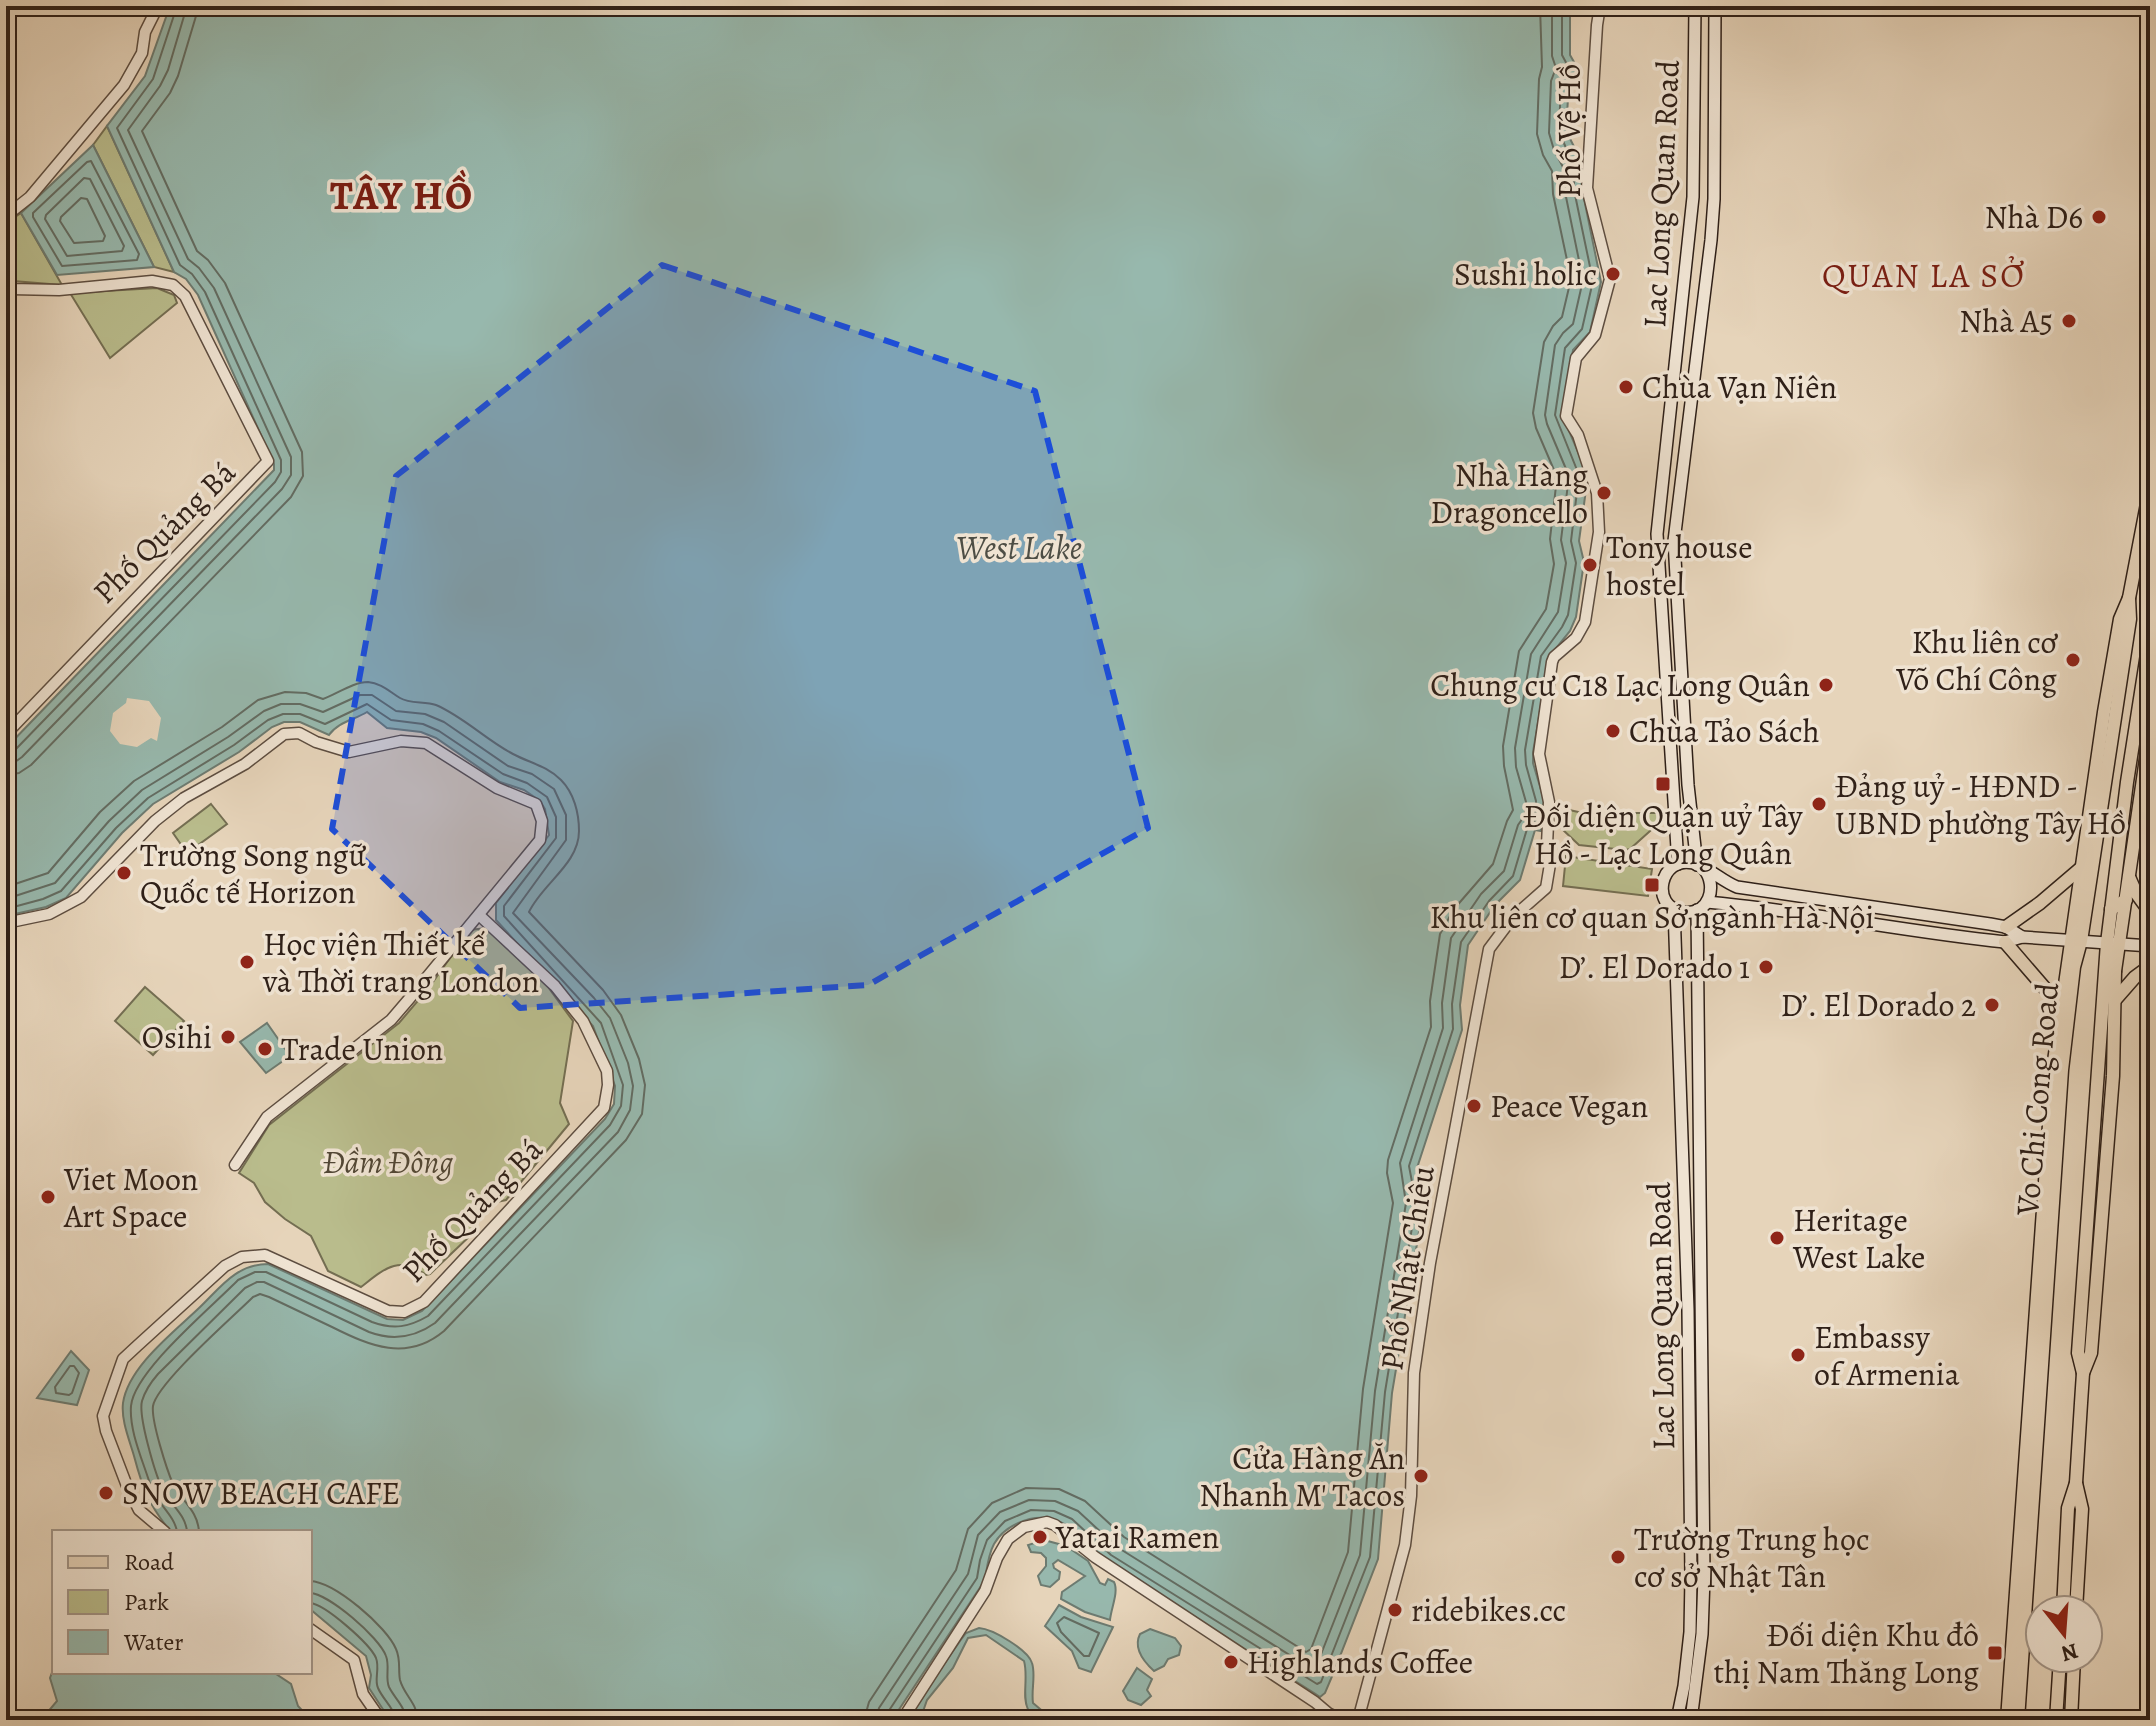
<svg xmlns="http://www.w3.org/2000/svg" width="2156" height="1726" viewBox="0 0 2156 1726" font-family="Alegreya,serif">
  <rect width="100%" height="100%" fill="#e6d4ba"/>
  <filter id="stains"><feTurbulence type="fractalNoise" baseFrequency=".0025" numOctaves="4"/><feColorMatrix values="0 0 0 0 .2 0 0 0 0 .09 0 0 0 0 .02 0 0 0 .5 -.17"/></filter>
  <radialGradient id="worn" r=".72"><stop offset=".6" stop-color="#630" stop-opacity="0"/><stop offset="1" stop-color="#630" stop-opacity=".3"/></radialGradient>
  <g fill="#b9bc8c" stroke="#746e52" stroke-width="2">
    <polygon points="107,126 174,272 154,267 93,145"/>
    <polygon points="21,213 62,285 13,281 6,274 6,223"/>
    <polygon points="157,288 174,295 177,303 110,358 70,293"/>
    <polygon points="211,804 227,824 187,853 173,833"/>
    <polygon points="1560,808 1583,813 1670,813 1630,849 1625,850 1579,845 1561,828"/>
    <polygon points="1566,856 1652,869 1648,896 1563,886"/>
    <path d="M486 928 548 987 573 1021 560 1103 569 1124 506 1200 492 1203 476 1219 473 1233 430 1274 426 1275C399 1254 383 1270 361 1287L328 1271 311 1236 285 1219 265 1202 254 1183 239 1173 269 1125 399 1023 428 989 470 930Z"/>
    <polygon points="145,987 184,1021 153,1055 115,1021"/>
  </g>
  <g fill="#97b8ad" stroke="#6d7b71" stroke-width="2">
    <path d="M170 6H1570V55L1578 69 1569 82 1566 131 1583 164 1582 189 1601 282 1590 332 1573 350 1563 417 1588 475 1579 541 1584 562 1576 617 1570 631 1549 657 1533 752V763L1544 800 1541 831 1535 830 1520 880 1495 905 1468 945 1460 1005 1462 1030 1417 1168 1424 1202 1392 1393 1378 1559 1333 1674 1325 1693 1320 1697C1250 1652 1177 1610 1109 1563 1089 1549 1076 1524 1051 1519 1030 1514 1004 1526 994 1544 988 1555 987 1568 985 1580L892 1720H390L369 1688 371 1675 366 1656 310 1609V1532H171C149 1505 143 1490 134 1456 129 1439 121 1420 123 1403 128 1367 174 1332 199 1308 220 1288 236 1264 268 1264L387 1319 403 1320 422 1311 605 1119 614 1104 615 1086 593 1026 496 920V903L549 835 545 809 540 801 524 790 500 782 436 738 421 732 387 728 367 712C354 720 338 722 329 735L300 722H284L272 727 239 752 153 804 122 833 66 898 46 907 6 916V748L274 470V464L198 295 186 279 174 272 107 126 145 76Z"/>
    <polygon points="93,145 154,267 57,275 21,213"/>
    <polygon points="267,1023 290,1056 266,1073 240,1042"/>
    <polygon points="71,1351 89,1370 77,1405 37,1398"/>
    <path d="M1044 1540 1066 1546 1088 1561 1100 1583 1105 1585 1108 1579 1114 1582C1119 1592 1111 1608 1110 1620L1085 1612 1061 1599 1062 1592 1085 1576 1058 1560 1053 1564 1054 1568 1060 1572 1059 1579 1050 1587 1041 1585 1038 1576 1046 1566V1558L1041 1553 1031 1552 1028 1545Z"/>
    <polygon points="1059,1605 1081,1617 1113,1627 1091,1672 1079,1668 1072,1651 1045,1626"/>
    <path d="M979 1628C993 1629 1028 1650 1032 1663 1036 1675 1031 1690 1033 1703L1053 1720C1011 1720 1031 1685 1024 1661L986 1635 968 1638 953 1668 927 1700 920 1720H912L915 1706 960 1641 966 1633Z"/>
    <path d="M1150 1629 1175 1638 1181 1646 1179 1655 1168 1659 1164 1666 1154 1671C1143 1661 1133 1648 1140 1634Z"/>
    <polygon points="54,1667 54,1672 273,1672 291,1684 298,1706 311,1720 41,1720 57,1701 50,1678"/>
    <polygon points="1137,1668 1152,1679 1147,1690 1151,1696 1141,1705 1128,1700 1123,1691"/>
  </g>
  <polygon fill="#e6d4ba" points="127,698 149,701 161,718 157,741 151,738 137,747 120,744 110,731 113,713 126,703"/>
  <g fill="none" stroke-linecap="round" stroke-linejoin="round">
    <g stroke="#636c62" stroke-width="2">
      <polygon points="91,161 139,254 137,260 62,266 33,217 33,213 87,162"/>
      <polygon points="84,178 90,179 124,246 122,251 67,256 45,219 46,215"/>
      <polygon points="81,198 87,199 105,236 103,241 74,243 60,221 61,217"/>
      <polyline points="6,753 15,750 275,482 281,472 281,460 205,292 192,274 180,265 117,128 153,79 177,6"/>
      <polyline points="6,763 15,762 22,757 282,489 291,475 291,457 214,288 199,268 188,259 128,130 160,86 168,70 187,6"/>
      <polyline points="6,775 19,773 31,765 291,497 303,476 302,452 225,283 208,260 197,251 142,131 170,93 178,76 199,6"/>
      <path d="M6 887 48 873 100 812 134 781 222 727 258 700 285 692 306 693 323 699C337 694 353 682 368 682 381 683 390 692 400 698 410 704 425 701 436 705 464 717 486 740 513 754 530 763 547 766 561 780 574 793 579 813 579 831 579 864 542 884 529 912L603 990 621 1015 639 1059 645 1085 642 1114 626 1140 444 1331C407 1362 370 1346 332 1327 311 1317 290 1307 269 1297L260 1294 253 1297C233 1317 157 1383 153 1406 151 1421 167 1470 173 1484 182 1501 198 1511 199 1532"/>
      <path d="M6 899 55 883 109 821 142 790 228 737 264 711 281 704H300L323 712 360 695H372L396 711 425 714 444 722 508 766 532 774 554 789 566 815V840L513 913 594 998 610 1018 628 1063 633 1086 630 1110 618 1132 435 1323C414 1338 393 1341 369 1332L264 1282H257L245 1288 158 1374C151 1382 145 1391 142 1401 138 1416 155 1473 162 1488 169 1504 186 1514 187 1532"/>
      <path d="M6 909 43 899 61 891 116 828 148 798 234 745 268 720 283 714H300L325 724 367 704 391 720 423 724 439 731 503 774 527 783 547 797 556 817V838L504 906V916L601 1023 623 1085 621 1106 610 1125 428 1316C409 1327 394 1330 372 1322L266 1272H255L238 1280C212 1307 134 1371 131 1406 129 1431 143 1461 150 1484 155 1502 175 1515 177 1532"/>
      <polygon points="70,1366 74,1366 79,1373 72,1393 69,1395 56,1393 55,1387"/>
      <path d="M310 1581C335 1582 387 1627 396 1649 401 1660 398 1670 400 1680 404 1695 417 1703 418 1720"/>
      <path d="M310 1593C329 1594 379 1637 386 1656 390 1666 385 1678 389 1687 395 1699 405 1706 406 1720"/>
      <path d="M310 1603C325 1604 370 1644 376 1658 380 1668 374 1680 378 1688 383 1700 394 1707 396 1720"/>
      <polygon points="1064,1617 1099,1633 1089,1656 1084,1656 1061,1632 1057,1623"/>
      <polyline points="864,1720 869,1702 956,1570 968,1529 992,1503 1026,1488 1059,1489 1085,1501 1124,1537 1306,1652 1311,1649 1348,1552 1363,1389 1393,1203 1387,1173 1388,1160 1431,1027 1430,1001 1440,934 1454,909 1493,864 1507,821 1513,810 1504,766 1503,746 1519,651 1546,609 1554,564 1550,539 1557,477 1536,428 1533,413 1544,342 1553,326 1562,317 1571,279 1553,194 1552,171 1543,155 1537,134 1539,79 1542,67 1540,6"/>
      <polyline points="876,1720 879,1708 968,1574 978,1535 1000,1512 1029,1500 1055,1501 1078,1511 1117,1547 1312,1669 1316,1667 1360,1555 1375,1391 1406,1203 1400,1163 1443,1028 1442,1003 1451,938 1481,894 1504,871 1518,825 1525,815 1526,802 1516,767 1515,748 1531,654 1558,612 1566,563 1561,540 1569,476 1547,424 1545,415 1555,345 1563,333 1573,324 1583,280 1565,192 1564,169 1554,150 1549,133 1551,81 1556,68 1552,56 1552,6"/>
      <polyline points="886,1720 888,1712 977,1578 980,1560 987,1540 1005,1521 1031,1510 1054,1511 1072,1519 1111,1555 1317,1684 1321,1682 1355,1595 1370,1557 1385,1392 1416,1203 1409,1166 1453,1029 1452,1004 1461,942 1489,901 1513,876 1527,829 1535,821 1536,801 1526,765 1525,750 1541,656 1562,627 1568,615 1576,563 1571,541 1579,475 1555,415 1565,348 1582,329 1593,281 1574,190 1574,166 1559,132 1561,81 1569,68 1562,55 1562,6"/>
    </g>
    <g stroke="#5d4d40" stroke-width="13">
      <g id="tertiary">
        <polyline points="6,216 30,197 124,85 142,53 145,32 158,6"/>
        <polyline points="6,284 11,289 59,290 152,281 173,285 185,296 268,461 6,734"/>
        <polyline points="6,923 49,914 81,897 155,821 184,798 245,764 284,734 299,733 316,742 349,752 401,741 426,743 497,788 536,804 542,821 540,840 409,999 391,1020 267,1117 235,1165"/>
        <polyline points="165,1532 139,1510 127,1486 106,1431 103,1416 123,1359 137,1346 225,1266 242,1257 265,1255 388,1311 404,1312 424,1302 604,1108 608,1085 607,1071 583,1021 555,986 479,915"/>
        <polyline points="310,1629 354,1660 363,1694 381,1720"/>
        <polyline points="902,1720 985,1591 997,1558 1008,1539 1024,1527 1047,1522 1055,1525 1095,1557 1315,1702 1328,1713 1342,1720"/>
        <polyline points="1358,1720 1405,1545 1411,1496 1414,1373 1430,1263 1489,949 1513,917 1546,888 1550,864 1547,845 1549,802 1539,754 1552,662 1554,657 1576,638 1585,622 1599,532 1597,493 1578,435 1566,416 1576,358 1595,335 1610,279 1587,188 1597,25 1600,6"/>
      </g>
    </g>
    <g stroke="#2f2018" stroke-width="14">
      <g id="secondary">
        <polyline points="1678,864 1657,534 1693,197 1695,6"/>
        <polyline points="1697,865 1688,785 1674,541 1711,240 1714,199 1715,6"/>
        <path d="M1704 869C1718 886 1709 916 1683 912 1649 907 1660 855 1693 863 1708 867 1722 881 1737 887L1990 924 2006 927 2022 937"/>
        <path d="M1707 902C1807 911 1906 932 2005 942L2022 937 2150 946"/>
        <polyline points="1674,909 1688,1310 1691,1577 1690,1632 1684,1686 1677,1720"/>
        <polyline points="1691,1720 1702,1634 1704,1577 1697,910"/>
      </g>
    </g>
    <g stroke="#2f2018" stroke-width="15">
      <g id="primary">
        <polyline points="2129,877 2136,893 2150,912"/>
        <polyline points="2006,927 2040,903 2081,868"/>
        <polyline points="2005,942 2061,1007"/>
        <polyline points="2114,1001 2135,977 2150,966"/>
        <polyline points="2083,1373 2091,1353 2113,1076 2115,971 2150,731"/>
        <polyline points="2076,1610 2082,1509 2076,1483"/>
        <polyline points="2007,1720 2053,1068 2104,712 2120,619 2129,598"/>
        <polyline points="2071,1720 2074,1658"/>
      </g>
    </g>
    <g stroke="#2f2018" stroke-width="15">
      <g id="trunk">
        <polyline points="2111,909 2126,900"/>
        <polyline points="2109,950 2115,971"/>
        <polyline points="2063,1610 2068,1508 2076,1483 2081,1403 2083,1373 2078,1353 2107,943 2127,782 2150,635"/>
        <polyline points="2018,1720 2062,1070 2074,967 2081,941 2130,619 2129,598 2150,488"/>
        <polyline points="2056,1720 2060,1658"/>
      </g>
    </g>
    <use href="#tertiary" stroke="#efe3d2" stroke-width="10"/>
    <use href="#secondary" stroke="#efe3d2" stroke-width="11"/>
    <use href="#primary" stroke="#e6d4ba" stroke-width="12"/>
    <use href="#trunk" stroke="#e6d4ba" stroke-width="12"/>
  </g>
  <path fill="#1d4ed8" fill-opacity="0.2" stroke="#1d4ed8" stroke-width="6" stroke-dasharray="16 10" stroke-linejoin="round" d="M662 265 1035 391 1148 828 868 985 520 1008 332 829 396 476Z"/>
  <g fill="#8f2418" stroke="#efe3d2" stroke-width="3">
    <circle cx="2099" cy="217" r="8"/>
    <circle cx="1613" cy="274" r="8"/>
    <circle cx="2069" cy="321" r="8"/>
    <circle cx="1626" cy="387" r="8"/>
    <circle cx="1604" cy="493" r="8"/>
    <circle cx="1590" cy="565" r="8"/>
    <circle cx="2073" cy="660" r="8"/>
    <circle cx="1826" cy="685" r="8"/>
    <circle cx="1613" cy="731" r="8"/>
    <rect x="1655" y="776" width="16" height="16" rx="4"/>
    <circle cx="1819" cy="804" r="8"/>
    <circle cx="124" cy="873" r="8"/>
    <rect x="1644" y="877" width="16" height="16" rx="4"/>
    <circle cx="247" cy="962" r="8"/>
    <circle cx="1766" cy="967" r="8"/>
    <circle cx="1992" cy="1005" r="8"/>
    <circle cx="228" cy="1037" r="8"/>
    <circle cx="265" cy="1049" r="8"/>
    <circle cx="1474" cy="1106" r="8"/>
    <circle cx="48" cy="1197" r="8"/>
    <circle cx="1777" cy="1238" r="8"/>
    <circle cx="1798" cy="1355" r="8"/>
    <circle cx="1421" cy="1476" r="8"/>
    <circle cx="106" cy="1493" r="8"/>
    <circle cx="1040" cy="1537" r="8"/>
    <circle cx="1618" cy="1557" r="8"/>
    <circle cx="1395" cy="1610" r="8"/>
    <rect x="1987" y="1645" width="16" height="16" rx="4"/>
    <circle cx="1231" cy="1662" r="8"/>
  </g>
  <g text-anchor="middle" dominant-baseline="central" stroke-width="7" stroke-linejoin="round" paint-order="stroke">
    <g font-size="32" fill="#2f2018" stroke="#efe3d2">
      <text transform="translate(1569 131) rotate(-90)">Phố Vệ Hồ</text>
      <text transform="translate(1661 194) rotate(-87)">Lac Long Quan Road</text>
      <text transform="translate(164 532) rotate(-45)">Phố Quảng Bá</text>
      <text transform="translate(2037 1099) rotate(-85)">Vo Chi Cong Road</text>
      <text transform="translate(472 1210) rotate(-46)">Phố Quảng Bá</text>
      <text transform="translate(1407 1268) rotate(-81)">Phố Nhật Chiêu</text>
      <text transform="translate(1661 1316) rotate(-91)">Lac Long Quan Road</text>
    </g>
    <g font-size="32" fill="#2f2018" stroke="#efe3d2" text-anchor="start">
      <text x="2083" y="217" text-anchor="end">Nhà D6</text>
      <text x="1597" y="274" text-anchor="end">Sushi holic</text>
      <text x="2053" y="321" text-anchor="end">Nhà A5</text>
      <text x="1642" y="387">Chùa Vạn Niên</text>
      <text x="1588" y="475" text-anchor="end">Nhà Hàng<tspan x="1588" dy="37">Dragoncello</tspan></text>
      <text x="1606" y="547">Tony house<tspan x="1606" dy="37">hostel</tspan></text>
      <text x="2057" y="642" text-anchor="end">Khu liên cơ<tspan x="2057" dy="37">Võ Chí Công</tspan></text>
      <text x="1810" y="685" text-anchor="end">Chung cư C18 Lạc Long Quân</text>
      <text x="1629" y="731">Chùa Tảo Sách</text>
      <text x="1835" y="786">Đảng uỷ - HĐND -<tspan x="1835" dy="37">UBND phường Tây Hồ</tspan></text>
      <text x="1663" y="816" text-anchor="middle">Đối diện Quận uỷ Tây<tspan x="1663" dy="37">Hồ - Lạc Long Quân</tspan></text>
      <text x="140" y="855">Trường Song ngữ<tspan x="140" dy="37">Quốc tế Horizon</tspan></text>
      <text x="1652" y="917" text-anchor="middle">Khu liên cơ quan Sở ngành Hà Nội</text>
      <text x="263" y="944">Học viện Thiết kế<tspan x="263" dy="37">và Thời trang London</tspan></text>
      <text x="1750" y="967" text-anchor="end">D’. El Dorado 1</text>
      <text x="1976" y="1005" text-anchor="end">D’. El Dorado 2</text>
      <text x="212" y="1037" text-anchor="end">Osihi</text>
      <text x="281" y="1049">Trade Union</text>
      <text x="1490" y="1106">Peace Vegan</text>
      <text x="64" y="1179">Viet Moon<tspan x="64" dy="37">Art Space</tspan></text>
      <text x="1793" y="1220">Heritage<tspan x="1793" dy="37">West Lake</tspan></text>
      <text x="1814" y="1337">Embassy<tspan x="1814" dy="37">of Armenia</tspan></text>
      <text x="1405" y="1458" text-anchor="end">Cửa Hàng Ăn<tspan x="1405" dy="37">Nhanh M' Tacos</tspan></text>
      <text x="122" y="1493">SNOW BEACH CAFE</text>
      <text x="1056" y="1537">Yatai Ramen</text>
      <text x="1634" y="1539">Trường Trung học<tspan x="1634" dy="37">cơ sở Nhật Tân</tspan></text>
      <text x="1411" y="1610">ridebikes.cc</text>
      <text x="1979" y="1635" text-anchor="end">Đối diện Khu đô<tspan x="1979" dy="37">thị Nam Thăng Long</tspan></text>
      <text x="1247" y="1662">Highlands Coffee</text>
    </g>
    <g font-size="32" font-style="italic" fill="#524735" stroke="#efe3d2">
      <text x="388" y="1162">Đầm Đông</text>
    </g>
    <g font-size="34" letter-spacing="2" fill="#7a1f14" stroke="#efe3d2">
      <text x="1924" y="275">QUAN LA SỞ</text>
    </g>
    <g font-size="34" font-style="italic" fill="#4e4e45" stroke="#efe3d2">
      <text x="1019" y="547">West Lake</text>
    </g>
    <g font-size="40" font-weight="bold" letter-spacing="2" fill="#7a1f14" stroke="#efe3d2">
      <text x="402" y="195">TÂY HỒ</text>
    </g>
  </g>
  <rect width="2156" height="1726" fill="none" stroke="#e6d4ba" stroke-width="32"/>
  <rect x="8" y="8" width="2140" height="1710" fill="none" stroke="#2f2018" stroke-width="4"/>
  <rect x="16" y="16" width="2124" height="1694" fill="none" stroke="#2f2018" stroke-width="2"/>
  <rect x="52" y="1530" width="260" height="144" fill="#efe3d2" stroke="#a29588" stroke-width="2"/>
  <rect x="68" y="1556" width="40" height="12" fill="#e6d4ba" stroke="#a29588" stroke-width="2"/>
  <text x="124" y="1570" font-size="24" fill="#2f2018">Road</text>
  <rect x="68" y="1590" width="40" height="24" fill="#b9bc8c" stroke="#a29588" stroke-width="2"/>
  <text x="124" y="1610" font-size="24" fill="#2f2018">Park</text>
  <rect x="68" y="1630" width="40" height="24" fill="#97b8ad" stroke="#a29588" stroke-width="2"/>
  <text x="124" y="1650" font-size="24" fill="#2f2018">Water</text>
  <g transform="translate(2064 1634) rotate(163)"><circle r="38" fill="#efe3d2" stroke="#a29588" stroke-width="2"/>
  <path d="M0-6L14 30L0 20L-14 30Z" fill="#8f2418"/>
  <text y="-12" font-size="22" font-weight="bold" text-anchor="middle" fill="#2f2018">N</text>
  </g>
  <rect width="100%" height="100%" filter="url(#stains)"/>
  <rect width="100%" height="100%" fill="url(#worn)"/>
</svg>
